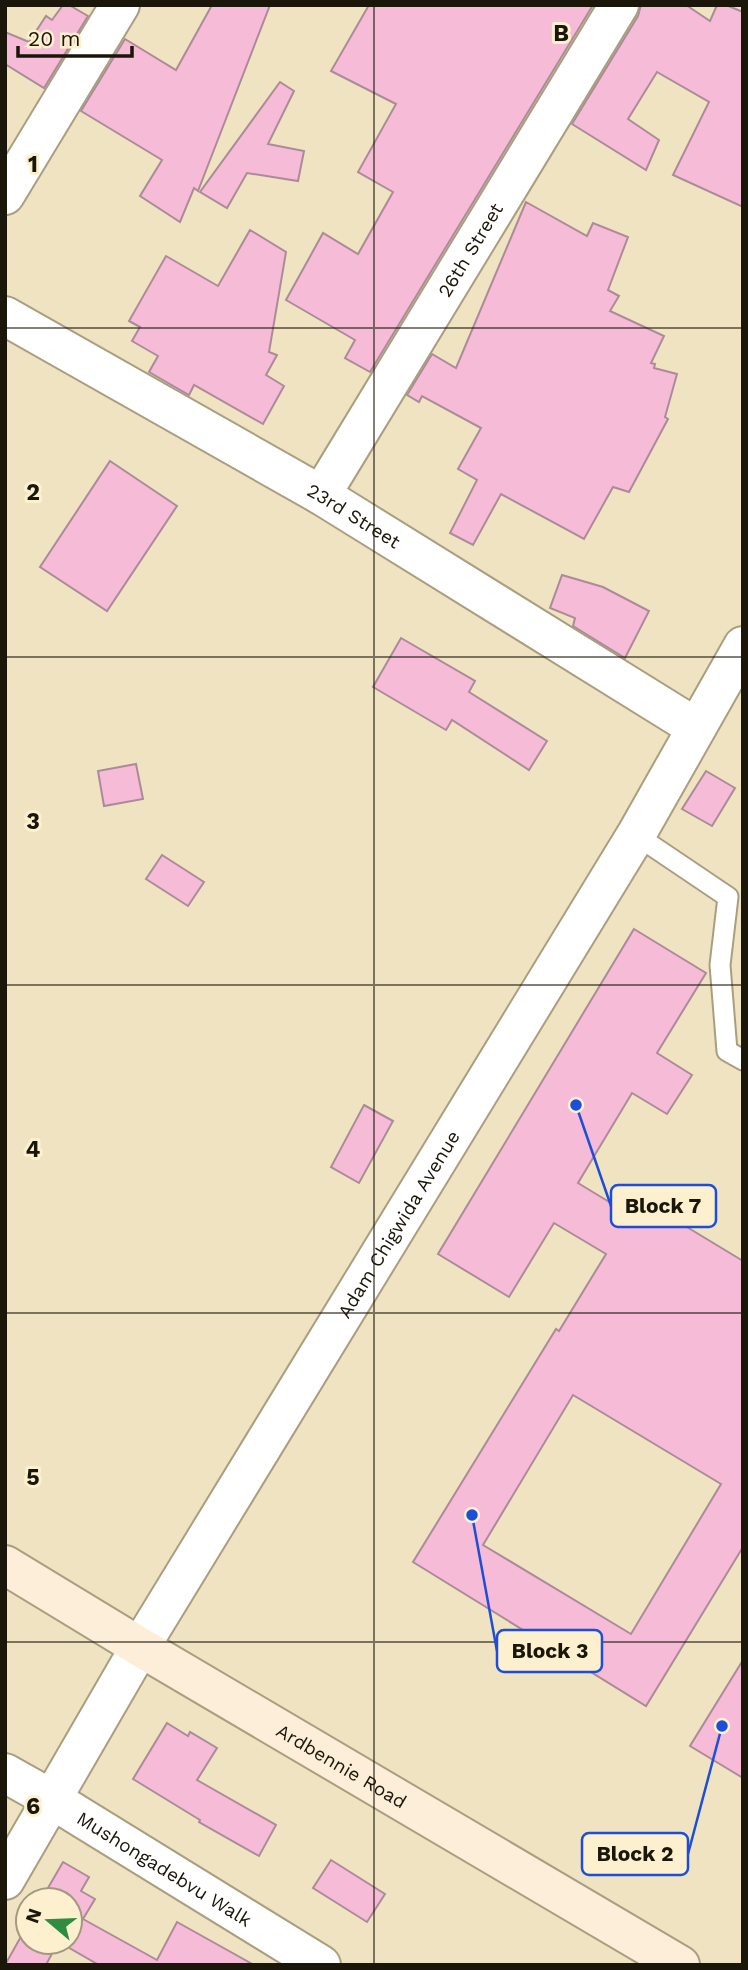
<svg xmlns="http://www.w3.org/2000/svg" width="748" height="1970" viewBox="0 0 748 1970" font-family="'Work Sans',sans-serif">
  <rect width="100%" height="100%" fill="#efe3c2"/>
  <g fill="#f6bbd6" stroke="#ac8b99" stroke-width="2" fill-rule="evenodd">
    <polygon points="63,5 69,5 88,16 44,88 5,64 5,32 29,42 46,16 52,20"/>
    <polygon points="212,5 270,5 198,191 194,188 180,222 140,196 162,160 81,111 125,39 176,70"/>
    <polygon points="369,5 593,5 370,372 345,358 355,340 286,300 323,233 358,254 393,192 358,172 396,104 331,71"/>
    <polygon points="641,5 686,5 710,21 717,5 726,5 743,12 743,207 673,175 709,102 657,72 628,119 659,140 646,170 572,124 638,16"/>
    <polygon points="280,82 294,91 268,144 304,151 298,181 247,173 227,208 200,192"/>
    <polygon points="526,202 587,236 593,223 628,237 608,290 619,296 610,311 664,336 651,363 655,364 654,368 677,374 665,417 668,419 629,492 613,487 584,539 501,494 473,545 450,533 477,480 458,469 481,428 422,396 419,402 407,395 432,354 456,368"/>
    <polygon points="250,230 286,252 269,352 277,355 266,375 284,386 263,424 194,385 189,395 149,372 158,356 132,341 140,327 129,321 166,256 218,286"/>
    <polygon points="110,461 177,506 107,611 40,567"/>
    <polygon points="562,575 603,587 649,611 625,658 573,626 575,618 550,608"/>
    <polygon points="401,638 475,681 469,692 547,741 529,770 452,720 446,730 373,687"/>
    <polygon points="136,764 143,799 104,806 98,771"/>
    <polygon points="706,771 735,788 712,826 682,809"/>
    <polygon points="162,855 204,882 188,906 146,879"/>
    <path d="M634 929 706 973 657 1053 692 1075 667 1114 632 1093 578 1183 629 1214 646 1187 684 1210 677 1221 743 1261V1547L646 1706 413 1562 556 1329 559 1331 606 1254 554 1223 509 1297 438 1254ZM573 1395 721 1484 631 1634 483 1545Z"/>
    <polygon points="364,1105 393,1121 359,1183 331,1167"/>
    <polygon points="743,1660 743,1778 690,1746"/>
    <polygon points="167,1723 188,1736 190,1732 217,1748 197,1780 276,1825 259,1856 199,1822 200,1820 133,1779"/>
    <polygon points="331,1860 385,1894 367,1922 313,1888"/>
    <polygon points="63,1862 89,1877 81,1891 95,1899 83,1919 157,1960 177,1922 254,1965 99,1965 59,1942 70,1942 70,1900 41,1900"/>
    <polygon points="28,1924 28,1942 58,1942 46,1965 5,1965"/>
  </g>
  <g fill="none" stroke-linecap="round" stroke-linejoin="round">
    <g stroke="#a99e80" stroke-width="23">
      <polyline id="lane" points="636,835 728,897 720,965 727,1051 743,1060"/>
    </g>
    <g stroke="#a99e80" stroke-width="42">
      <g id="street">
        <polyline points="5,195 120,5"/>
        <path id="s1" d="M5 316 321 495 695 727"/>
        <path id="s2" d="M321 495 619 5"/>
        <path id="s3" d="M5 1773 53 1800 321 1965"/>
        <path id="s4" d="M5 1880 140 1647 636 835 743 646"/>
      </g>
    </g>
    <g stroke="#a99e80" stroke-width="42">
      <g id="secondary">
        <path id="s5" d="M5 1565 140 1647 680 1965"/>
      </g>
    </g>
    <use href="#lane" stroke="#fff" stroke-width="19"/>
    <use href="#street" stroke="#fff" stroke-width="38"/>
    <use href="#secondary" stroke="#fceed8" stroke-width="38"/>
  </g>
  <path fill="none" stroke="#1a160a" stroke-width="2" stroke-opacity="0.55" d="M374 5V1965M5 328H743M5 657H743M5 985H743M5 1313H743M5 1642H743"/>
  <g text-anchor="middle" dominant-baseline="central" stroke-width="6" stroke-linejoin="round" paint-order="stroke">
    <g font-size="19" fill="#1a160a" stroke="#fcf0cf">
      <text stroke="none"><textPath href="#s2" startOffset="287">26th Street</textPath></text>
      <text stroke="none"><textPath href="#s1" startOffset="402">23rd Street</textPath></text>
      <text stroke="none"><textPath href="#s4" startOffset="765">Adam Chigwida Avenue</textPath></text>
      <text stroke="none"><textPath href="#s5" startOffset="392">Ardbennie Road</textPath></text>
      <text stroke="none"><textPath href="#s3" startOffset="186">Mushongadebvu Walk</textPath></text>
    </g>
  </g>
  <g font-size="23" text-anchor="middle" font-weight="bold" fill="#1a160a" stroke="#fcf0cf" stroke-width="6" stroke-linejoin="round" paint-order="stroke">
    <text x="561" y="41">B</text>
    <text x="33" y="172">1</text>
    <text x="33" y="500">2</text>
    <text x="33" y="829">3</text>
    <text x="33" y="1157">4</text>
    <text x="33" y="1485">5</text>
    <text x="33" y="1814">6</text>
  </g>
  <path fill="none" stroke="#1d4ed8" stroke-width="2.5" d="M576 1105L611 1206M472 1515L497 1651M722 1726L688 1854"/>
  <g fill="#1d4ed8" stroke="#fcf0cf" stroke-width="2.5">
    <circle cx="576" cy="1105" r="7"/>
    <circle cx="472" cy="1515" r="7"/>
    <circle cx="722" cy="1726" r="7"/>
  </g>
  <g fill="#fcf0cf" stroke="#1d4ed8" stroke-width="2.5">
    <rect x="611" y="1185" width="105" height="42" rx="7"/>
    <rect x="497" y="1630" width="105" height="42" rx="7"/>
    <rect x="582" y="1833" width="106" height="42" rx="7"/>
  </g>
  <g font-size="21" text-anchor="middle" font-weight="bold" fill="#1a160a">
    <text x="663" y="1213">Block 7</text>
    <text x="550" y="1658">Block 3</text>
    <text x="635" y="1861">Block 2</text>
  </g>
  <rect width="748" height="1970" fill="none" stroke="#1a160a" stroke-width="14"/>
  <g transform="translate(49 1921) rotate(289)"><circle r="33" fill="#fcf0cf" stroke="#a29980" stroke-width="2"/>
  <path d="M0-5L12 26L0 18L-12 26Z" fill="#2e8d40"/>
  <text y="-10" font-size="19" font-weight="bold" text-anchor="middle" fill="#1a160a">N</text>
  </g>
  <path d="M18 46v10h114v-10" fill="none" stroke="#1a160a" stroke-width="3.5"/>
  <text x="28" y="46" font-size="21" fill="#1a160a" stroke="#fcf0cf" stroke-width="5" paint-order="stroke">20 m</text>
</svg>
